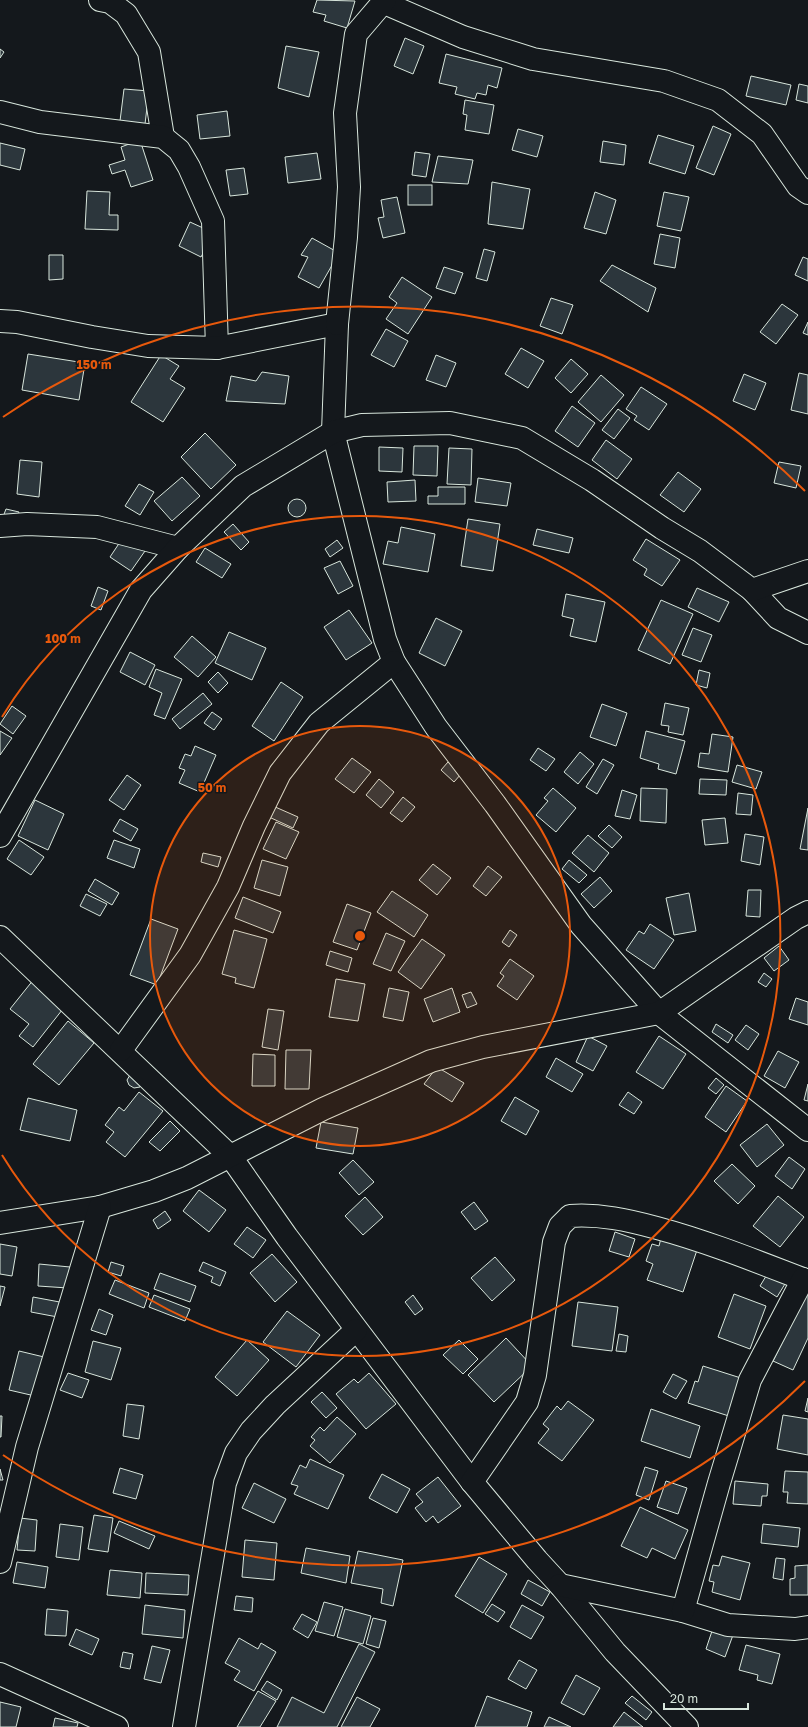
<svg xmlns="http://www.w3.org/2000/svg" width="808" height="1727" viewBox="0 0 808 1727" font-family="'Golos Text',sans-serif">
  <rect width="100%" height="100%" fill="#14181c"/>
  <g fill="#2c363c" stroke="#d8e6dc">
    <polygon points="317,0 355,1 347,28 324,21 326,15 313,12"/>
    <polygon points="405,38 424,46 413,74 394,66"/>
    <polygon points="286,46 319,52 309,97 278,88"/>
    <polygon points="0,49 4,52 0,58"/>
    <polygon points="446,54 502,68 497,88 488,85 486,95 477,93 475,99 455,94 457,87 439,83"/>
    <polygon points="751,76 791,85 786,105 746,96"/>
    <polygon points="799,84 808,86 808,103 796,100"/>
    <polygon points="124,89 149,91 145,124 120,121"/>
    <polygon points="465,100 494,105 489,134 465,130 467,115 463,114"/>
    <polygon points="227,111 230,136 200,139 197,115"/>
    <polygon points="713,126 731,134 714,175 696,168"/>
    <polygon points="518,129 543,136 537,157 512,150"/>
    <polygon points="658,135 694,146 685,174 649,163"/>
    <polygon points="140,140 153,180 131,187 125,170 112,174 109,165 125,160 121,147"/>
    <polygon points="603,141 626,145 624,165 600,162"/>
    <polygon points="0,143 25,149 20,170 0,165"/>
    <polygon points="415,152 430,154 426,177 412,175"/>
    <polygon points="317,153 321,179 288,183 285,157"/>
    <polygon points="438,156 473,160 468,184 432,182"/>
    <polygon points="244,168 248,194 230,196 226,170"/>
    <polygon points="492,182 530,189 523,229 488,224"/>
    <rect x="408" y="185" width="24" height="20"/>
    <polygon points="87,191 110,192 109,215 118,215 118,230 85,229"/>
    <polygon points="595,192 616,200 606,234 584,228"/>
    <polygon points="664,192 689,197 681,231 657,226"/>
    <polygon points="397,197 405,233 383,238 378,218 384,217 381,200"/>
    <polygon points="190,222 214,233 201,257 179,246"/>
    <polygon points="660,234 680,238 675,268 654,264"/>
    <polygon points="312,238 339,253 319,288 298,277 308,257 301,255"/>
    <polygon points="484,249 495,252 487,281 476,278"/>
    <polygon points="49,255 63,255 63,279 49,280"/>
    <polygon points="803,257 808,259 808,281 795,275"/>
    <polygon points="612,265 656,288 648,312 600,281"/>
    <polygon points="444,267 463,273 455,294 436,288"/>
    <polygon points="402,277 432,297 408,334 386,319 397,303 389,297"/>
    <polygon points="551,298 573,305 562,334 540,326"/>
    <polygon points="782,304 798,315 776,344 760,332"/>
    <polygon points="808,322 808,335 803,333"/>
    <polygon points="386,329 408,341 394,367 371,355"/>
    <polygon points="521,348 544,361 528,388 505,374"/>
    <polygon points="28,354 85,363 79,400 22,390"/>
    <polygon points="161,355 179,366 170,379 185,388 163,422 131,402"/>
    <polygon points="436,355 456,363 446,387 426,380"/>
    <polygon points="571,359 588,374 571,393 555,378"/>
    <polygon points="262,372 289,376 285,404 226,401 231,376 256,381"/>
    <polygon points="799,373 808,375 808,414 791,410"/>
    <polygon points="744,374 766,383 755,410 733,401"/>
    <polygon points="601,375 624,395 601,422 578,402"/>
    <polygon points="641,387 667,404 649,430 634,420 637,416 626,409"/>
    <polygon points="572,406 595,423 578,447 555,431"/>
    <polygon points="618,409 630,418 614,439 602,430"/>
    <polygon points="205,433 236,465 211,489 181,457"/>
    <polygon points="606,440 632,459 617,479 592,460"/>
    <polygon points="414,446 438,446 437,476 413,475"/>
    <polygon points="379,447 403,448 402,472 379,471"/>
    <polygon points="449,448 472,449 471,485 447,484"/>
    <polygon points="20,460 42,462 39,497 17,494"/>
    <polygon points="779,462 801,466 796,488 774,483"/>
    <polygon points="678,472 701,489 684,512 660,495"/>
    <polygon points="182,477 200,496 172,521 154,501"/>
    <polygon points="478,478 511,483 507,506 475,502"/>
    <polygon points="415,480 416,501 388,502 387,482"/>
    <polygon points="139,484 154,492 140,515 125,506"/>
    <polygon points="438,487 465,487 465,504 428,504 428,496 438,496"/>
    <circle cx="297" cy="508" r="9"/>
    <polygon points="6,509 19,512 16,521 3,517"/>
    <polygon points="468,519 500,524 493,571 461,566"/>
    <polygon points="233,524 249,542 241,550 224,532"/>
    <polygon points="401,527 435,534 428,572 383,564 388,541 398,543"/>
    <polygon points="537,529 573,538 569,553 533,545"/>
    <polygon points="124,536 145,551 131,571 110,557"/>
    <polygon points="646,539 680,560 662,586 644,575 647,569 633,560"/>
    <polygon points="337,540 343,548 330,557 325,549"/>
    <polygon points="205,548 231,564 222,578 196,562"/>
    <polygon points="340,561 353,586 338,594 324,568"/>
    <polygon points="98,587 108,591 101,610 91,606"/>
    <polygon points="697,588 729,602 719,622 688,607"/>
    <polygon points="566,594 605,602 596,642 570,636 574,619 562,616"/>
    <polygon points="661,600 693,614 670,664 638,650"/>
    <polygon points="349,610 372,643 346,660 324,627"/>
    <polygon points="436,618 462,631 445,666 419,653"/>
    <polygon points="693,628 712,635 701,662 682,655"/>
    <polygon points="229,632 266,648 252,680 215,663"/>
    <polygon points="192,636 216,657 198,677 174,657"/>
    <polygon points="130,652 155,665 145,685 120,672"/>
    <polygon points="156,669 182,679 165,719 154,715 162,693 149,687"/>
    <polygon points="699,670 710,673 707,688 696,685"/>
    <polygon points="218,672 228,683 218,693 208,682"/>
    <polygon points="281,682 303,697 274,741 252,726"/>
    <polygon points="203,693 212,704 180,729 172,719"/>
    <polygon points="665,703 689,708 683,735 668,732 669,726 661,725"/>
    <polygon points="602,704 627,713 616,746 590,737"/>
    <polygon points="12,706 26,716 13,734 0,724"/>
    <polygon points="212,712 222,719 214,730 204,723"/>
    <polygon points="0,731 12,738 0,755"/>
    <polygon points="646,731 685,741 676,774 658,769 659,764 640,758"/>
    <polygon points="712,734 733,737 728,772 698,767 700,753 709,754"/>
    <polygon points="195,746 216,755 200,792 179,783 185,770 179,768 185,754 191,756"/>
    <polygon points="538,748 555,759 546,771 530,760"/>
    <polygon points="580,752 594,764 578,784 564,772"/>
    <polygon points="352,758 371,772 354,793 335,779"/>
    <polygon points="603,759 614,765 597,794 586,787"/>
    <polygon points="448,762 461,774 454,782 441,770"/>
    <polygon points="737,765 762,772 756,789 732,782"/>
    <polygon points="127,775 141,785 124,810 109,800"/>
    <polygon points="379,779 394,792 381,808 366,795"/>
    <polygon points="700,779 727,780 726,795 699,794"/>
    <polygon points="553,788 576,808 556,832 536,815 548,801 544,798"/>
    <polygon points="641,788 667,789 666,823 640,821"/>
    <polygon points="622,790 637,795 630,819 615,816"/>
    <polygon points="738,793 753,795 751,815 736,814"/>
    <polygon points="403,797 415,807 402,822 390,813"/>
    <polygon points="35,800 64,814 48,850 18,836"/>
    <polygon points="273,806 298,817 293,828 269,817"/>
    <polygon points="808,808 808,850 800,849"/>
    <polygon points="725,818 728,843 705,845 702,820"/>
    <polygon points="120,819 138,829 131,841 113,831"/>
    <polygon points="276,822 299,832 286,859 263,849"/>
    <polygon points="609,825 622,837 612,848 598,836"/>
    <polygon points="745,834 764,837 760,865 741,861"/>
    <polygon points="588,835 609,853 594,872 572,853"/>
    <polygon points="19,840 44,857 31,875 7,859"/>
    <polygon points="114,840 140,849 134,868 107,858"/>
    <polygon points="203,853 221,857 218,867 201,862"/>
    <polygon points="262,860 288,867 280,896 254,888"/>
    <polygon points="569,860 587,875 579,883 562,869"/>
    <polygon points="433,864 451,878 437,895 419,880"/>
    <polygon points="488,866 502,877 486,896 473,886"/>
    <polygon points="600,877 612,891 594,908 581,894"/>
    <polygon points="95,879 119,893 112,905 88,891"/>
    <polygon points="748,890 761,890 760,917 746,916"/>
    <polygon points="392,891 428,915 414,937 377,912"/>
    <polygon points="689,893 696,931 674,935 666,898"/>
    <polygon points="86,894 107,904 100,916 80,906"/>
    <polygon points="243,897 281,912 273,933 235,918"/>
    <polygon points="347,904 371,913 357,950 333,942"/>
    <polygon points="151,919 178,929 157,985 130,975"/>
    <polygon points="650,924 674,940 654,969 626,950 639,931 644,934"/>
    <polygon points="234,930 267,939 254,988 235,983 236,978 222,974"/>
    <polygon points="510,930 517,935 509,947 502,942"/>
    <polygon points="386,933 405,941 391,971 373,964"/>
    <polygon points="422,939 445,955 421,989 398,972"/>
    <polygon points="779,946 789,960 774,971 764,958"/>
    <polygon points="330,951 352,958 348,972 326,965"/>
    <polygon points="510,959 534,976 517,1000 497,986 504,976 500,973"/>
    <polygon points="764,973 772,979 766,987 758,982"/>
    <polygon points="34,979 66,1005 33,1047 19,1036 29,1024 10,1009"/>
    <polygon points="336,979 365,984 358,1021 329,1017"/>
    <polygon points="389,988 409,992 403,1021 383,1017"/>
    <polygon points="452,988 460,1012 433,1022 424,999"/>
    <polygon points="471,992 477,1004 467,1008 462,995"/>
    <polygon points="796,998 808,1002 808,1025 789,1019"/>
    <polygon points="268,1009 284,1011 278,1050 262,1047"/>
    <polygon points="68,1021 94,1043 59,1085 33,1064"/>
    <polygon points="716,1024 733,1035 728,1043 712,1032"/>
    <polygon points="746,1025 759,1034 748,1050 735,1040"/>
    <polygon points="588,1036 607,1046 593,1071 576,1062"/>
    <polygon points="659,1036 686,1054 663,1089 636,1072"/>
    <polygon points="286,1050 311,1050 309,1089 285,1089"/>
    <polygon points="778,1051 799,1062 785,1088 764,1076"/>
    <polygon points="253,1054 275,1055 275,1086 252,1086"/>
    <polygon points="556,1058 583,1074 572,1092 546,1077"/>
    <polygon points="437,1067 464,1083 452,1102 424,1084"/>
    <polygon points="130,1075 141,1084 140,1087 134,1088 129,1085 127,1080"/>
    <polygon points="716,1078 724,1085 716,1094 708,1088"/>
    <polygon points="808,1084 808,1101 804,1100"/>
    <polygon points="726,1086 747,1101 726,1132 705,1117"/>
    <polygon points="139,1092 163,1111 125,1157 106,1142 114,1132 105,1125 119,1107 124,1111"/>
    <polygon points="628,1092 642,1102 634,1114 619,1105"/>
    <polygon points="515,1097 539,1111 526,1135 501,1121"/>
    <polygon points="28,1098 77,1110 70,1141 20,1130"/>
    <polygon points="170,1121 180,1131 160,1151 149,1142"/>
    <polygon points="321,1122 358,1128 353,1154 316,1148"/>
    <polygon points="767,1124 784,1145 757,1167 740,1145"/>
    <polygon points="789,1157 805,1169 792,1189 775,1176"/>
    <polygon points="353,1160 374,1182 359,1195 339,1173"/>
    <polygon points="732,1164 755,1186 738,1204 714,1181"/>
    <polygon points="199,1190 226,1210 209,1232 183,1211"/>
    <polygon points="778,1196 804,1217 780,1247 753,1226"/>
    <polygon points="365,1197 383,1217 363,1235 345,1216"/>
    <polygon points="474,1202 488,1221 475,1230 461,1212"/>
    <polygon points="165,1211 171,1220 158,1229 153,1220"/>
    <polygon points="247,1227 266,1240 253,1258 234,1244"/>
    <polygon points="615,1232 635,1239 629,1257 609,1251"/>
    <polygon points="661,1238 697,1250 683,1292 647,1280 653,1264 646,1261 652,1244 659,1246"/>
    <polygon points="0,1244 17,1247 12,1276 0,1274"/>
    <polygon points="272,1254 297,1282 275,1302 250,1273"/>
    <polygon points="495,1257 515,1280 492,1301 471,1278"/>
    <polygon points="111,1262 124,1266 121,1276 108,1272"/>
    <polygon points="203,1262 226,1272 220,1286 211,1282 213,1277 199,1271"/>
    <polygon points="39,1264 70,1267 68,1288 38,1286"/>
    <polygon points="771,1268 788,1279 777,1297 760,1286"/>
    <polygon points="160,1273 196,1286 190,1302 154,1289"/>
    <polygon points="115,1280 149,1293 144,1308 109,1294"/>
    <polygon points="0,1286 5,1287 0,1306"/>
    <polygon points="808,1290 808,1338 793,1370 773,1361"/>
    <polygon points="734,1294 766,1306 750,1349 718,1337"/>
    <polygon points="154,1295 190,1309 185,1321 149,1307"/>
    <polygon points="413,1295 423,1309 415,1315 405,1302"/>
    <polygon points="33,1297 65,1303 63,1318 31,1312"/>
    <polygon points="578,1302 618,1307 612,1351 572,1346"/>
    <polygon points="99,1309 113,1315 106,1335 91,1330"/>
    <polygon points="287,1311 320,1335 296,1367 263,1342"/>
    <polygon points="619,1334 628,1336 626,1352 616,1351"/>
    <polygon points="506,1338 532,1366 494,1402 468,1375"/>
    <polygon points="247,1340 269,1360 237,1396 215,1377"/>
    <polygon points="459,1340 478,1359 463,1374 443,1355"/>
    <polygon points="93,1341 121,1348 111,1380 85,1372"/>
    <polygon points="19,1351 44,1357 35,1396 9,1390"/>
    <polygon points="703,1366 744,1379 732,1417 688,1403 695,1381 698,1382"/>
    <polygon points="68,1373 89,1380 82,1398 60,1390"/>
    <polygon points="369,1373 396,1404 366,1429 336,1394 354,1379 358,1383"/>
    <polygon points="673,1374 687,1381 676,1399 663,1392"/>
    <polygon points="322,1392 337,1408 326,1418 311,1402"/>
    <polygon points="808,1398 808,1412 805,1411"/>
    <polygon points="568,1401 594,1420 562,1461 538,1443 549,1429 543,1424 557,1406 561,1410"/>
    <polygon points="127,1404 144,1406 139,1439 123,1436"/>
    <polygon points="651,1409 700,1426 690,1458 641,1441"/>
    <polygon points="783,1415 808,1419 808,1455 777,1449"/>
    <polygon points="0,1416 2,1416 1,1437 0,1437"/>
    <polygon points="337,1417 356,1434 330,1463 310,1446 315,1440 311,1437 320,1427 324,1431"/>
    <polygon points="310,1459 344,1475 328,1509 294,1494 298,1486 291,1484 300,1465 306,1468"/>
    <polygon points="645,1467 658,1471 649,1500 636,1495"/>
    <polygon points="120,1468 143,1475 136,1499 113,1493"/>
    <polygon points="0,1469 3,1480 0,1480"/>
    <polygon points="785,1471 808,1472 808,1504 787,1503 788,1492 783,1492"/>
    <polygon points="382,1474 410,1489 397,1513 369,1498"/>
    <polygon points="438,1477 461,1506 438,1523 433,1516 426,1522 415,1508 423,1502 416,1494"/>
    <polygon points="666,1481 687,1488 678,1514 657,1507"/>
    <polygon points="735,1481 768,1484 767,1496 762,1496 761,1506 733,1504"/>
    <polygon points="254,1483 286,1499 274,1523 242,1508"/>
    <polygon points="640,1507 688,1530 675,1559 652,1548 647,1558 621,1546"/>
    <polygon points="94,1515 113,1518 108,1552 88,1549"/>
    <polygon points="20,1518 37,1520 35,1551 17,1550"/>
    <polygon points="119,1521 155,1536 149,1549 114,1533"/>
    <polygon points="60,1524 83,1527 79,1560 56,1557"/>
    <polygon points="763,1524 800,1528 798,1547 761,1543"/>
    <polygon points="245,1540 277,1543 274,1580 242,1577"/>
    <polygon points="306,1548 350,1556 346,1583 301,1573"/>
    <polygon points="358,1551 403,1560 393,1606 381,1603 383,1589 351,1583"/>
    <polygon points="722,1556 750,1563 740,1600 712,1592 714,1582 709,1581 713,1565 719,1566"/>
    <polygon points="479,1557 507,1574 483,1613 455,1596"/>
    <polygon points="776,1558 785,1559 783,1580 773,1578"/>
    <polygon points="17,1562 48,1567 45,1588 13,1583"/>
    <polygon points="808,1565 808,1595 790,1595 790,1579 795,1578 795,1566"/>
    <polygon points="110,1570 142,1573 140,1598 107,1595"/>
    <polygon points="146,1573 189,1575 188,1595 145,1593"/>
    <polygon points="528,1580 550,1592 542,1606 521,1594"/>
    <polygon points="236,1596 253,1598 252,1612 234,1610"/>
    <polygon points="324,1602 343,1607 334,1636 315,1631"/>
    <polygon points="492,1604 505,1612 498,1622 485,1614"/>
    <polygon points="145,1605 185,1610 183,1638 142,1634"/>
    <polygon points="522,1605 544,1617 531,1639 510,1627"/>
    <polygon points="47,1609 68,1611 66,1636 45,1635"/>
    <polygon points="345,1609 371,1616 363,1644 337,1637"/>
    <polygon points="302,1614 317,1622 308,1638 293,1629"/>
    <polygon points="373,1618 386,1621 379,1648 366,1644"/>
    <polygon points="713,1628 733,1635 725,1657 706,1649"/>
    <polygon points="76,1629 99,1639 92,1655 69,1645"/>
    <polygon points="239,1638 258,1649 261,1643 276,1652 254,1691 234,1680 240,1671 225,1663"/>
    <polygon points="359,1644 375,1652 337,1727 277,1727 292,1697 324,1713"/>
    <polygon points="746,1645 780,1654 772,1684 757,1680 758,1675 739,1670"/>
    <polygon points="152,1646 170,1650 161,1683 144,1679"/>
    <polygon points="123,1652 133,1654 130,1669 120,1667"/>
    <polygon points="519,1660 537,1670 526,1689 508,1679"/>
    <polygon points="576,1675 600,1688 584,1715 561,1703"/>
    <polygon points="267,1681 282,1690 277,1700 261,1690"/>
    <polygon points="258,1691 276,1701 260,1727 237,1727"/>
    <polygon points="487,1696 532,1712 527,1727 475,1727"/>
    <polygon points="632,1696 652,1712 646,1720 625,1703"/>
    <polygon points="357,1697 380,1709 370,1727 341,1727"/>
    <polygon points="0,1702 21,1707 16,1727 0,1727"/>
    <polygon points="624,1712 643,1727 613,1727"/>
    <polygon points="549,1717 571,1727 544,1727"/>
    <polygon points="55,1718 78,1723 77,1727 53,1727"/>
  </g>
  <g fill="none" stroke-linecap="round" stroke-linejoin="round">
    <g stroke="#d8e6dc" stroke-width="24">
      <g id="minor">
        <polyline points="100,0 110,2 126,14 149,52 163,137"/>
        <polyline points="382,2 463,37 533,59 664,81 718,100 762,134 798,186 808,193"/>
        <polyline points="0,112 40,122 163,137 179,150 189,167 213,221 217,348"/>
        <polyline points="0,321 17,322 92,337 148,346 217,348 337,324 333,432 385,639 394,662 436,727 495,804 581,925 659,1013 808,1130"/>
        <polyline points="337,324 346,237 349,187 345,113 356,34 385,0"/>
        <polyline points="0,526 27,524 97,527 178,548"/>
        <polyline points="752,590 778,618 808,633"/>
        <polyline points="0,836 141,590 178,548 243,486 333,432 362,425 450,423 522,438 592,480 662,528 700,551 752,590 808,571"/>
        <polyline points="0,937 231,1157 287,1237 472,1482 537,1560 560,1585 615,1652 687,1727"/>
        <polyline points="121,1050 190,955 228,887 254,826 280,773 319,723 394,662"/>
        <polyline points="0,1223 100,1207 154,1191 187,1178 323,1109 431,1061 483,1047 659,1013 796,918 808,912"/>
        <path d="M472 1482 527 1402 535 1375 554 1242 560 1226 570 1216C600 1214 628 1220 657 1228 709 1242 758 1262 808 1281"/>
        <polyline points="0,1562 27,1447 100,1207"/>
        <polyline points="560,1585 683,1611 728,1625 795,1629 808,1627"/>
        <polyline points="683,1611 719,1483 750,1380 803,1279"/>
        <polyline points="0,1674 117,1727"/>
        <polyline points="184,1727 225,1483 236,1453 251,1431 275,1405 356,1330"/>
      </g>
    </g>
    <use href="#minor" stroke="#14181c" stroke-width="22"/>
  </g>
  <circle cx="360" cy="936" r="210" fill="#e8590c" fill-opacity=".12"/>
  <g fill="none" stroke="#e8590c" stroke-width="2">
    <circle cx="360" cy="936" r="210"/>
    <path d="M2 717A420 420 0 1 1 2 1155"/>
    <path d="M805 1381A630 630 0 0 1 3 1455M3 417A630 630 0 0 1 805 491"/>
  </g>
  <circle cx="360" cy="936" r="6" fill="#e8590c" stroke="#14181c" stroke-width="2"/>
  <g font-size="12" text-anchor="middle" font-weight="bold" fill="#e8590c" stroke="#14181c" stroke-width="3" stroke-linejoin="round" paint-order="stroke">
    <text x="94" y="369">150 m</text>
    <text x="63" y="643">100 m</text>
    <text x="212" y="792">50 m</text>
  </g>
  <path d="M664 1703v6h84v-6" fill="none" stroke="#d8e6dc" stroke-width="2"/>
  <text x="670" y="1703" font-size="12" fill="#d8e6dc" stroke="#14181c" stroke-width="3" paint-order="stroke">20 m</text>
</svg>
